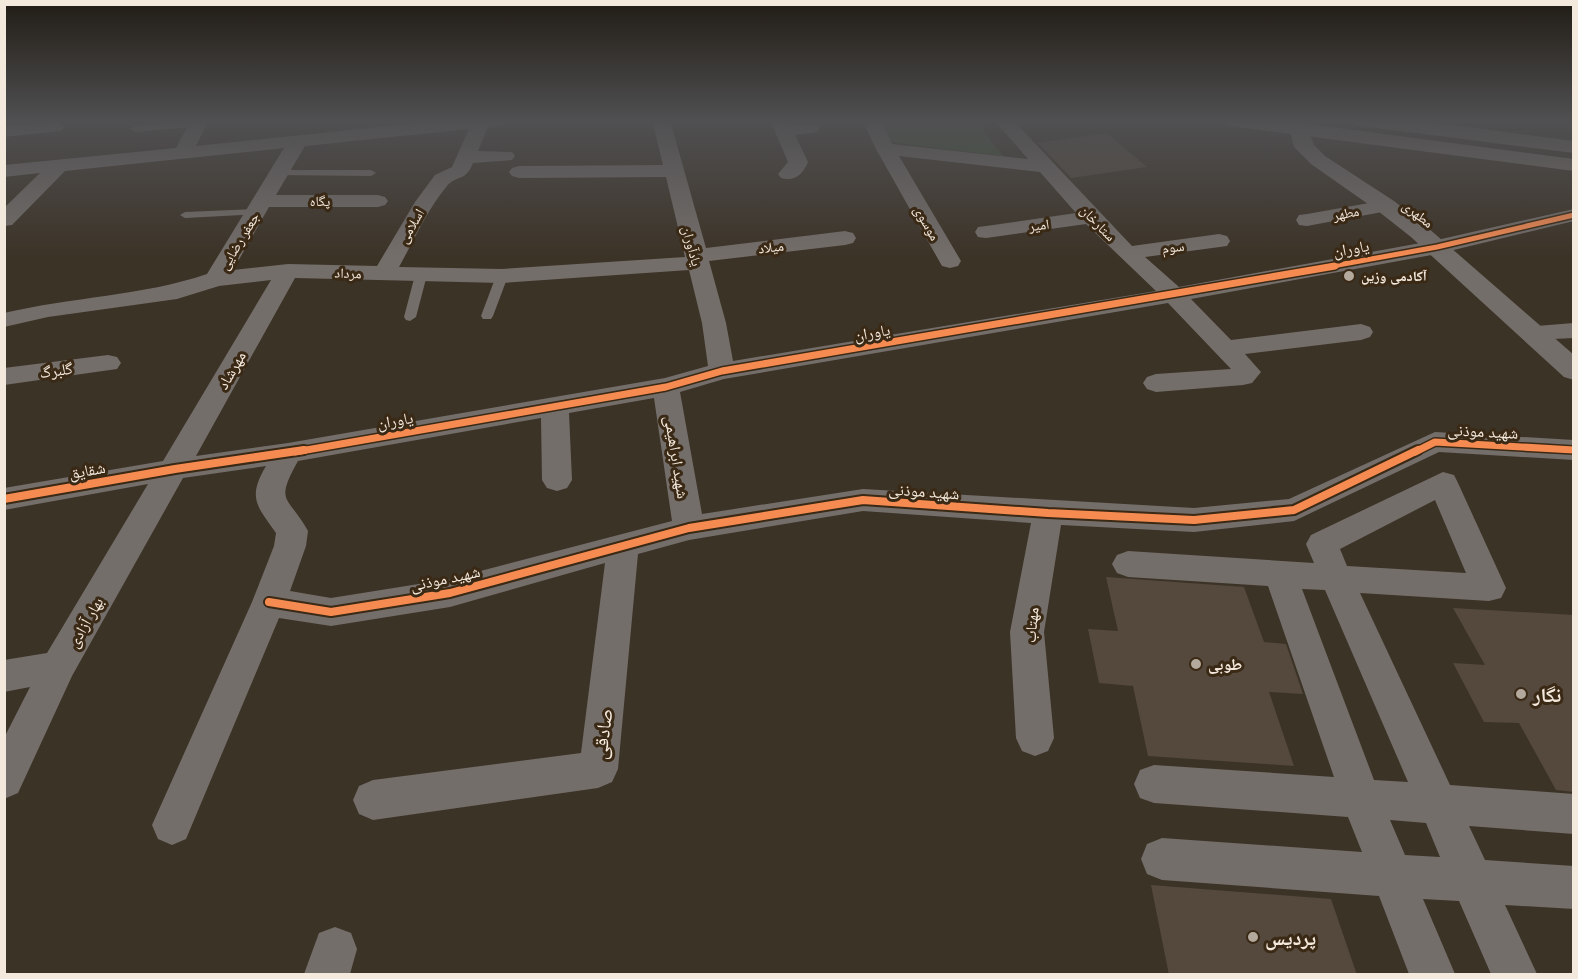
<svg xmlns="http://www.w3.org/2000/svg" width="1578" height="979" viewBox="0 0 1578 979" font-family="Mulish,'Noto Naskh Arabic',sans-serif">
  <rect width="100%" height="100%" fill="#3c3327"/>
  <polygon fill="#3d5132" points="869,120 975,120 1003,156 879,141"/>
  <g fill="#54493c">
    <polygon points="1107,133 1147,167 1071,178 1038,143"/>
    <polygon points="1106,577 1244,587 1264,642 1286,644 1303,694 1269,692 1294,766 1148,756 1133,686 1099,683 1088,629 1118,631"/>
    <polygon points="1453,608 1574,615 1574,792 1556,790 1519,723 1484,722 1453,663 1485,665"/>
    <polygon points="1151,885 1331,899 1357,975 1169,975"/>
  </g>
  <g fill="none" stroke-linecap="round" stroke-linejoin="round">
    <g fill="#746e6a" fill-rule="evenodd">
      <polygon points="198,121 203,124 201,126 135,132 130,129 135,126"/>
      <polygon points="279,170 371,170 376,173 371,176 276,175 276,171"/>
      <polygon points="257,209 261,210 261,214 185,218 180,215 185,212"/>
      <polygon points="421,272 427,275 416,317 410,321 406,320 404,317 415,275"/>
      <polygon points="502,273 508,276 493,316 491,319 483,319 481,316 496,276"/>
    </g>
    <g fill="#746e6a" fill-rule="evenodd">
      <path d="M191 120H209L196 146 445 120H511L508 124 488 127 478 151 512 152 515 156 512 160 473 163C465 183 457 174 447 186 427 210 414 240 399 267L502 269 685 257 666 177 519 178 512 176 509 172 512 168 519 166 663 165 652 120H670L706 248 845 231 853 233 856 238 853 243 845 245 709 261 726 323 733 361 1156 291 1086 224 986 238 978 237 975 232 978 227 986 226 1076 213 1040 172 899 156 961 261 958 266 950 268 942 266 876 149 862 120H880L892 144 1028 159 994 120H1013L1132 246 1219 234 1227 236 1230 241 1227 246 1145 257 1179 287 1437 240 1574 209V221L1437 254 1191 299 1231 340 1361 324 1370 327 1373 332 1370 337 1361 340 1245 354 1261 372 1252 383 1243 385 1156 392 1147 389 1143 383 1147 377 1156 374 1231 369 1168 303 724 379 680 392 702 514 863 489 1194 508 1289 499 1435 432 1574 440V460L1439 452 1294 521 1194 532 1061 525 1044 632 1054 738 1048 751 1035 756 1022 751 1016 738 1010 632 1031 523 863 511 689 540 638 554 618 769 612 782 598 788 373 820 359 814 353 800 359 786 373 780 581 753 605 563 450 607 331 626 279 618 186 839 172 845 158 839 152 825 252 602 274 546 276 533C257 506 247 498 266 466L183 478 72 676 18 793 4 799V738L30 687 4 692V660L47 653 148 484 4 510V488L163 461 271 280 219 286 177 299 48 317 4 327V313C72 297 142 296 207 274L284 148 65 171 12 225 4 226V208L40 173 4 177V165L176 148ZM469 129 452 167 435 175 415 202 377 266 288 264 233 270 269 207H378L385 205 388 201 385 197 378 195H276L305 146ZM689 270 702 323 708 366 665 378 288 443 196 456 295 278 502 283ZM654 398 672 521 450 579 331 598 290 591 306 546 308 531C288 495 274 504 298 461L541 418 542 480 547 488 557 491 567 488 572 480 569 413Z"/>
      <path d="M770 120H788L790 125 817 124 820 128 817 132 795 135 808 162C803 174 795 182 781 178L778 174 788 162Z"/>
      <polygon points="55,122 61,123 64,127 61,131 4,137 4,126"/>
      <polygon points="1386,200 1393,202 1396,206 1393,210 1307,226 1299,225 1296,220 1299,215 1307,214"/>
      <polygon points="1574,323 1574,338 1532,340 1523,337 1520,332 1523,327"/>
      <polygon points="108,355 117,357 121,363 117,369 4,385 4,368"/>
      <path d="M1443 472 1454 475 1458 483 1506 588 1501 598 1489 601 1360 593 1450 785 1574 794V834L1469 826 1485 860 1574 866V909L1505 905 1537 974H1491L1459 901 1423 899 1455 974H1409L1379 896 1162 880 1147 874 1141 859 1147 844 1162 838 1362 852 1348 817 1154 803 1140 798 1134 784 1140 770 1154 765 1334 777 1268 586 1128 577 1117 573 1112 564 1117 555 1128 551 1314 563 1306 544 1311 535ZM1435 500 1466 573 1347 566 1340 549ZM1302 589 1325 590 1408 782 1374 780ZM1390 820 1426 823 1440 857 1405 855Z"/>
      <polygon points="335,927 351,933 357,949 350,974 304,974 319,933"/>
    </g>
    <polygon fill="#746e6a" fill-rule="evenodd" points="1300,124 1307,126 1314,145 1325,156 1394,201 1427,227 1574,355 1574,380 1564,377 1411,237 1378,211 1311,164 1294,147 1290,130 1293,126"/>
    <polygon fill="#776e68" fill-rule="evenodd" points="1219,120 1278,120 1574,159 1574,171 1229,126 1222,124"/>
    <polygon fill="#746c66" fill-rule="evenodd" points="1351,120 1412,120 1574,141 1574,153 1361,126 1354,124"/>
    <g stroke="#3a2915" stroke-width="8">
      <polyline id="cycleway-far2" points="1327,267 1437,247 1574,215"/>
    </g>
    <g stroke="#3a2915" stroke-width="10">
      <g id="cycleway-far1">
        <polyline points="295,452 666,387 722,371 1335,266"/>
        <polyline points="1415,452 1435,442 1574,450"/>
      </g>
    </g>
    <g stroke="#3a2915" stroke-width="12">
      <g id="cycleway">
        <polyline points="4,499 175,469 304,450"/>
        <polyline points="269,602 331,612 450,593 689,528 863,500 1048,513 1194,520 1294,510 1418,450"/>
      </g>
    </g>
    <use href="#cycleway-far2" stroke="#f68b52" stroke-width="5"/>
    <use href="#cycleway-far1" stroke="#f68b52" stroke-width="7"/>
    <use href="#cycleway" stroke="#f68b52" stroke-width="8"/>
  </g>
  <linearGradient id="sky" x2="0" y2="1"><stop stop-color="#211c15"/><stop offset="0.47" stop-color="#505052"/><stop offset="1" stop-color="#505052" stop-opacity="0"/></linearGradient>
  <rect width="1578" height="257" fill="url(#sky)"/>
  <g fill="#b4a99d" stroke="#3a2915" stroke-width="2">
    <circle cx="1349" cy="276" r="6"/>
    <circle cx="1196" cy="664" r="6"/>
    <circle cx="1521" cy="694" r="6"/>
    <circle cx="1253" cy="937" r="6"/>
  </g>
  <g text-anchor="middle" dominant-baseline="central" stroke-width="6" stroke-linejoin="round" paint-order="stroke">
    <g font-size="14" fill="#f4e9dd" stroke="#3a2915">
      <text x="320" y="201">پگاه</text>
      <text transform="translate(1346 213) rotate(-11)">مطهر</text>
      <text transform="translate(1418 214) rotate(38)">مطهری</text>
      <text transform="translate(927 223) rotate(60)">موسوی</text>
      <text transform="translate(1098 223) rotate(46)">ستارخان</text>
      <text transform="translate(1039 225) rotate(-8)">امیر</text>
      <text transform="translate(411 226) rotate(-60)">اسلامی</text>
      <text transform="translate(239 241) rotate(-59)">جعفر رضایی</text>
      <text transform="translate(692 246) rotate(75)">یادآوران</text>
      <text transform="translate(771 247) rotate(-7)">میلاد</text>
      <text transform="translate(1173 247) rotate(-8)">سوم</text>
      <text transform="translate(348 273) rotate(2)">مرداد</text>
    </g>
    <g font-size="14" font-weight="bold" fill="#f4e9dd" stroke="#3a2915" text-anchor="start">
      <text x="1361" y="276">آکادمی وزین</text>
    </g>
    <g font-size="16" fill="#f4e9dd" stroke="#3a2915">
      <text transform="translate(1351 248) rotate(-10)">یاوران</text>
      <text transform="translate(872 332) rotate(-10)">یاوران</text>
      <text transform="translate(56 370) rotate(-8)">گلبرگ</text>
      <text transform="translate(231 370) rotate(-60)">مهرشاد</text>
      <text transform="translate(395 420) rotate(-10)">یاوران</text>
      <text transform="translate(1483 431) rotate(3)">شهید موذنی</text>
      <text transform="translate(677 457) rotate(81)">شهید ابراهیمی</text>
      <text transform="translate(87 470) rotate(-10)">شقایق</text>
      <text transform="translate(924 491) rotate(4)">شهید موذنی</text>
      <text transform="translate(445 578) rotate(-12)">شهید موذنی</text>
      <text transform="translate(85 622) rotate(-60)">بهار آزادی</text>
      <text transform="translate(1031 625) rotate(-85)">مهتاب</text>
    </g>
    <g font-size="16" font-weight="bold" fill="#f4e9dd" stroke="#3a2915" text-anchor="start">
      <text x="1208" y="664">طوبی</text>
    </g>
    <g font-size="20" font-weight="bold" fill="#f4e9dd" stroke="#3a2915" text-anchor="start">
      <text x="1533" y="694">نگار</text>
      <text x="1265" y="937">پردیس</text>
    </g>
    <g font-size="20" fill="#f4e9dd" stroke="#3a2915">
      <text transform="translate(602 734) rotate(-83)">صادقی</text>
    </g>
  </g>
  <rect width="1578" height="979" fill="none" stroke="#f4e9dd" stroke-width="12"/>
</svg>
